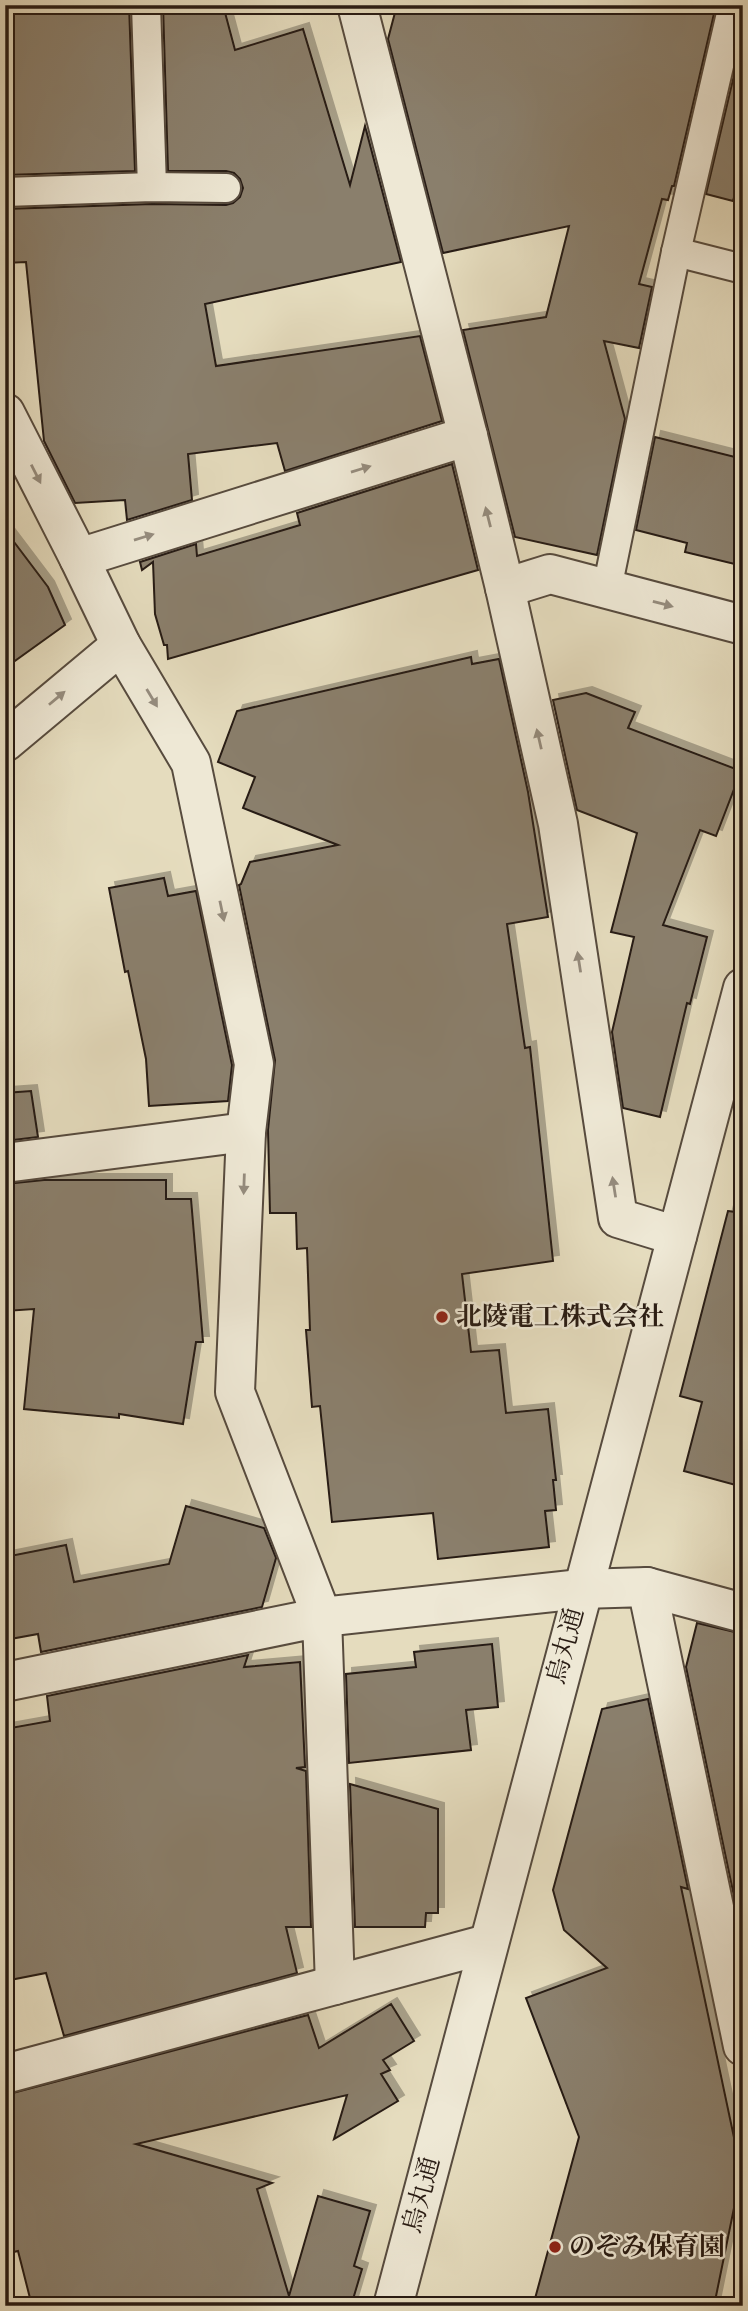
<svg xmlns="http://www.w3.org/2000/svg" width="748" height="2311" viewBox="0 0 748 2311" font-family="'IM FELL DW Pica','Noto Serif JP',serif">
  <defs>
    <filter id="shadow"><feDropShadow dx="6" dy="-6" stdDeviation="0" flood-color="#0004"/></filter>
  </defs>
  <rect width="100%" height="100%" fill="#e5dcbe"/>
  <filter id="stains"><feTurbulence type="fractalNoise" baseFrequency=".00286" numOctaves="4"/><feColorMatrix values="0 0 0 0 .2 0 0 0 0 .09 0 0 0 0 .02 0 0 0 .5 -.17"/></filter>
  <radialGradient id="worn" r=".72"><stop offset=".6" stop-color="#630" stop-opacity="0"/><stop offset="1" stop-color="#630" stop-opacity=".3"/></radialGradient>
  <g fill="#8a7f6c" stroke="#281b13" stroke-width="2" filter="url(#shadow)">
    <polygon points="5,5 129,5 135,171 5,175"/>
    <polygon points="163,5 223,5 235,50 303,29 350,185 365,126 401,262 205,304 216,366 420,336 442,421 285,471 277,443 188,454 192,500 127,520 125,500 75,503 44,441 26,262 5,263 5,209 152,204 226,205 233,203 240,197 243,188 240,179 234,173 226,171 168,171"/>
    <polygon points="397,5 716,5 674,186 672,186 668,200 662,199 639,284 652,287 639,348 604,341 625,419 597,555 515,537 463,330 546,317 569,226 443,253 388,39"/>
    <polygon points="743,37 743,165 733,201 706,194"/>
    <polygon points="655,437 743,459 743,566 685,552 687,543 636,530"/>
    <polygon points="452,464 478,570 168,659 167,645 164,645 155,614 153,562 142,570 140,562 196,544 197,556 300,525 297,513"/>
    <polygon points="5,530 48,587 65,625 5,668"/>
    <polygon points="471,657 472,664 499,659 528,792 548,917 507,924 525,1048 530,1047 553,1261 462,1274 471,1352 499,1350 506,1413 548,1409 556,1480 553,1480 556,1510 545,1511 549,1547 438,1559 433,1513 332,1522 320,1406 312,1407 306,1330 310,1330 307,1248 297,1249 296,1213 270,1213 268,1130 275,1060 239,885 241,884 250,862 338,845 243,808 255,777 218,762 237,711"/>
    <polygon points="586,693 635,712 628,728 741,771 716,836 700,830 663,925 707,937 690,1004 687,1003 660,1117 623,1108 612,1032 634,937 611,932 637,833 577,810 553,700"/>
    <polygon points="164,878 168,896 196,891 232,1065 228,1101 149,1106 146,1059 128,971 125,972 109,888"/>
    <polygon points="31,1091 38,1137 5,1141 5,1093"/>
    <polygon points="44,1180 166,1180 166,1199 191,1199 203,1342 196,1342 183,1424 119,1414 119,1418 24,1409 34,1309 5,1311 5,1184"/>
    <polygon points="728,1211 743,1213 743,1487 684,1471 702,1402 680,1396"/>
    <polygon points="186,1506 264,1528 276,1558 262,1607 41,1652 38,1634 5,1640 5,1557 66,1545 74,1582 169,1564"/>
    <polygon points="697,1623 743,1634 743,1903 735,1901 686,1667"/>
    <polygon points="492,1644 498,1707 466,1710 471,1750 349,1763 346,1674 416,1667 414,1652"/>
    <polygon points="248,1655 244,1667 300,1662 305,1767 296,1768 306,1771 311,1927 286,1927 297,1973 64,2036 46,1973 5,1981 5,1729 50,1721 47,1696"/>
    <polygon points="648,1699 688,1889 681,1887 743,2180 743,2204 735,2203 714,2306 533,2306 579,2137 526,1998 607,1968 564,1930 553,1890 602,1709"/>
    <polygon points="350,1784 438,1809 438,1913 426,1913 425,1927 355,1927"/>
    <polygon points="391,2004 414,2041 383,2060 390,2070 381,2074 398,2101 334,2139 347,2095 136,2144 272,2183 257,2189 289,2296 318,2196 370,2211 354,2266 362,2269 351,2306 32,2306 18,2251 5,2254 5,2095 308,2015 319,2048"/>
  </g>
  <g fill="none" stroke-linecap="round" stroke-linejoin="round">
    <g stroke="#574b3e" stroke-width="32">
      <g id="service">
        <polyline points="146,5 152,187"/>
        <polyline points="5,192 152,187 226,188"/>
        <polyline points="676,252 743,269"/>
        <polyline points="607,589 676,252 733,5"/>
      </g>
    </g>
    <g stroke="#574b3e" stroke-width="42">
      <g id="minor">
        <polyline points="357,5 468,436 505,588 558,824 618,1218 677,1236"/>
        <polyline points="5,413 79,558 121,645 191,763 254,1064 246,1132 235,1392 322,1617 581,1589 647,1587 743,2046"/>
        <polyline points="79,558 468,436"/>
        <polyline points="505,588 550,574 743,625"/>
        <polyline points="5,742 121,645"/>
        <polyline points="5,1163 246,1132"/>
        <polyline points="647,1587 743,1613"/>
        <polyline points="5,1682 322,1617 335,1985"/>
        <polyline points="5,2074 487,1944"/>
      </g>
    </g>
    <g stroke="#574b3e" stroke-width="42">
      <polyline id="tertiary" points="393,2306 743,988"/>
    </g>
    <use href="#service" stroke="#eee8d5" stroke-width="28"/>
    <use href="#minor" stroke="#eee8d5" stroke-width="38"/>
    <use href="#tertiary" stroke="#eee8d5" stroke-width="38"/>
  </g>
  <defs><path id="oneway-solid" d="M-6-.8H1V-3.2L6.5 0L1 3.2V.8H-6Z" transform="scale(1.75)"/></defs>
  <g fill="#958c7e">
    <use href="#oneway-solid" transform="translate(361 469) rotate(-17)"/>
    <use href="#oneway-solid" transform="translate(36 474) rotate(63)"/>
    <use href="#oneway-solid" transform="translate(488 517) rotate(-104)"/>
    <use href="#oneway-solid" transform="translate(144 537) rotate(-17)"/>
    <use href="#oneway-solid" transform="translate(663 604) rotate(15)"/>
    <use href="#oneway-solid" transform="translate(57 698) rotate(-40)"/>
    <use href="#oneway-solid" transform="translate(152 698) rotate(59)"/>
    <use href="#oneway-solid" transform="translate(539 739) rotate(-103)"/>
    <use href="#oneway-solid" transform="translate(222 911) rotate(78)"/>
    <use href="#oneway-solid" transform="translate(579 962) rotate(-99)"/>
    <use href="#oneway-solid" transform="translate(244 1184) rotate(92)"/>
    <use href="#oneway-solid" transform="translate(614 1187) rotate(-99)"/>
  </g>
  <g fill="#8f2418" stroke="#eee8d5" stroke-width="2.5">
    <circle cx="442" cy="1317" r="7"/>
    <circle cx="555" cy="2247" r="7"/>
  </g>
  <g text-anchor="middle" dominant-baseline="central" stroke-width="5" stroke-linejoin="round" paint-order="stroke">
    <g font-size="26" font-weight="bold" fill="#281b13" stroke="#eee8d5" text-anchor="start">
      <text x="456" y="1317">北陵電工株式会社</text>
      <text x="569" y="2247">のぞみ保育園</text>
    </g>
    <g font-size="26" fill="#281b13" stroke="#eee8d5">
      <text transform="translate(566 1646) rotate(-75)">烏丸通</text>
      <text transform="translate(422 2195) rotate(-75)">烏丸通</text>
    </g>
  </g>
  <rect width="748" height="2311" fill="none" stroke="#e5dcbe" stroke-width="28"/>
  <rect x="7" y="7" width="734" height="2297" fill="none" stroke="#281b13" stroke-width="3.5"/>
  <rect x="14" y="14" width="720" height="2283" fill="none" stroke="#281b13" stroke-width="2"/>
  <rect width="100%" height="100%" filter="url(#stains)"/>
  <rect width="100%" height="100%" fill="url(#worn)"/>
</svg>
